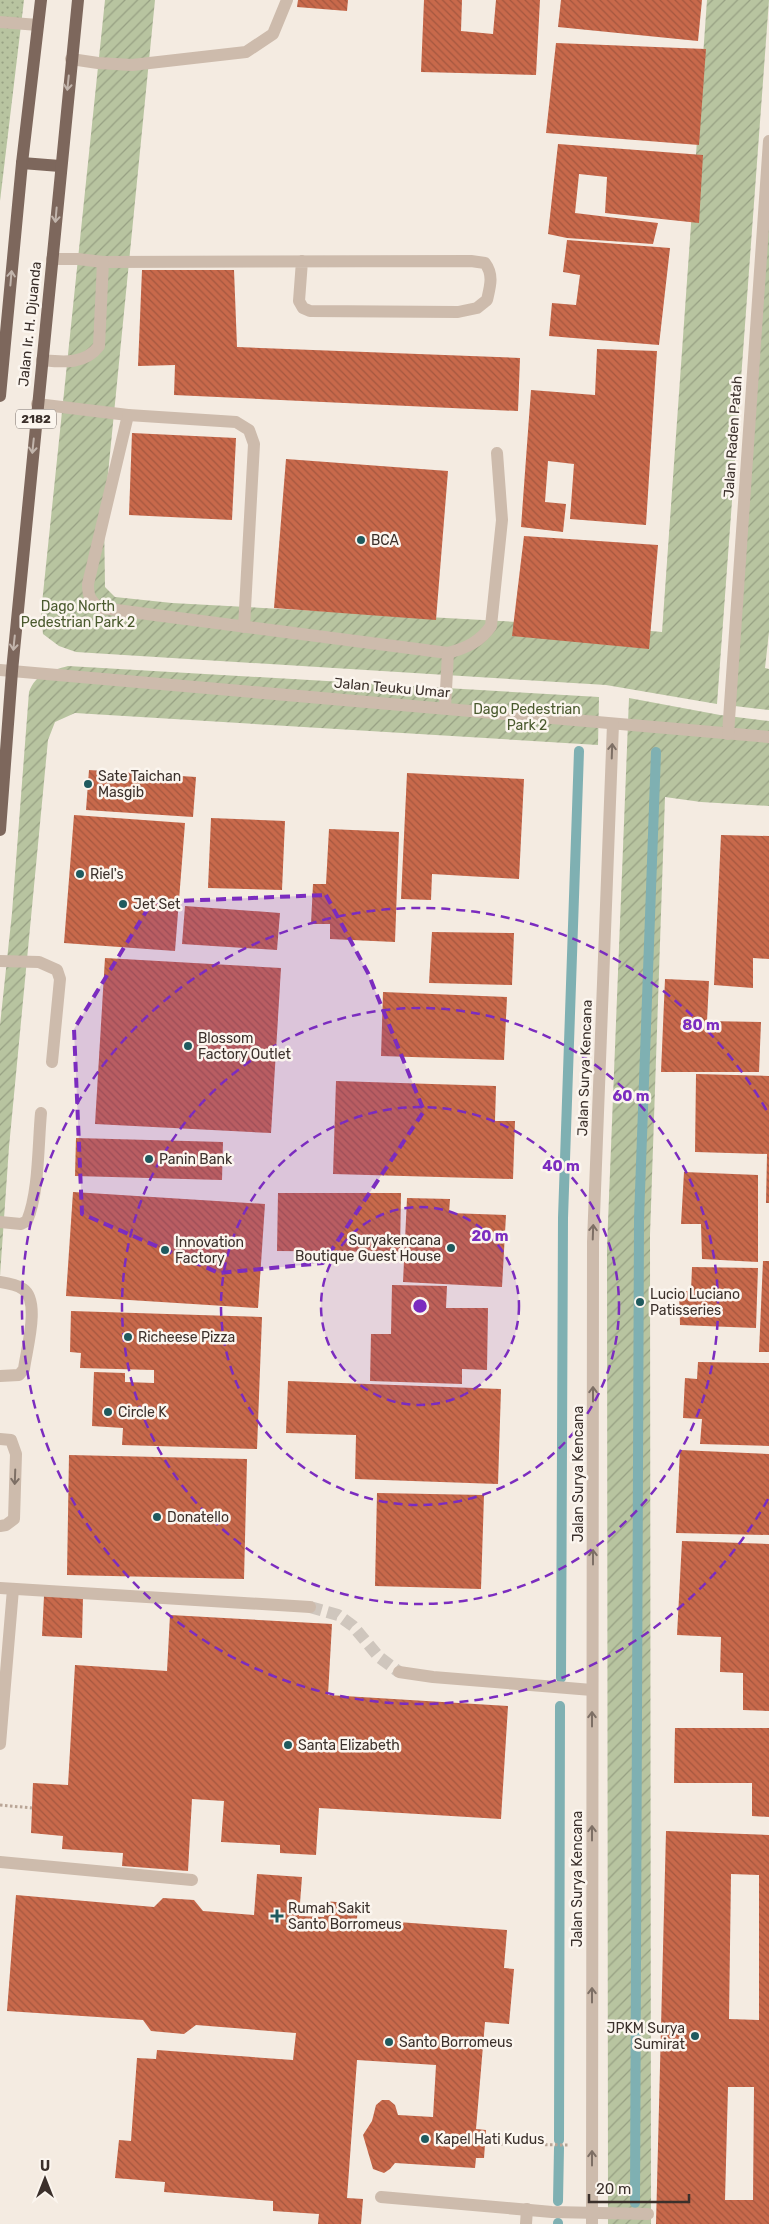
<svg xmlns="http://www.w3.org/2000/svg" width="769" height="2224" viewBox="0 0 769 2224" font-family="Rubik,sans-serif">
  <defs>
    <pattern id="grass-dots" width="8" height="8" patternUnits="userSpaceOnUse" patternTransform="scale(1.25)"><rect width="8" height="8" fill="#b8c4a0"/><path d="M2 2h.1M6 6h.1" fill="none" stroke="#97a083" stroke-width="1.8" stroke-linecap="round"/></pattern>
    <pattern id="garden-furrows" width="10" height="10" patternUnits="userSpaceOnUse" patternTransform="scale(1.25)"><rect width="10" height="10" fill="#b8c4a0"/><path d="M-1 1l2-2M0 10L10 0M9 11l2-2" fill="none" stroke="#97a083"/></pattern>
    <pattern id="building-back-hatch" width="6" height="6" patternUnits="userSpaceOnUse" patternTransform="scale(1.25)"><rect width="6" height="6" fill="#c8694b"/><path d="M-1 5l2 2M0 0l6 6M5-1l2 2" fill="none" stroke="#a4573f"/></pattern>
  </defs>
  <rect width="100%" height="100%" fill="#f4ebe1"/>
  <polygon fill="url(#grass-dots)" points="0,0 24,0 0,201"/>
  <g fill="url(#garden-furrows)">
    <polygon points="105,0 155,0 104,514 105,587 115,597 172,603 609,627 662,632 707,0 769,0 717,704 606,685 76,652 59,646 43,634 41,613"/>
    <polygon points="769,139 769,632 765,668 769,669 769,710 726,705"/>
    <path d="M68 666 599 697 598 745 75 713 55 722 48 740 9 1147 0 1276V1025L12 913 29 692C36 673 50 671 68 666Z"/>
    <polygon points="629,698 720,715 769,721 769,806 701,802 665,797 650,1235 651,2224 608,2224 607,1247"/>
  </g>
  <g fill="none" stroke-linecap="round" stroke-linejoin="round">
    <g stroke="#7fb0b2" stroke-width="10">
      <polyline points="561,1678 563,1218 579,751"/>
      <polyline points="559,2140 560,1706"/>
      <polyline points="558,2201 559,2148"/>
      <polyline points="635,2203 639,1219 656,752"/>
      <polyline points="558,2224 558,2223"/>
    </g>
  </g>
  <g fill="url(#building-back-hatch)" fill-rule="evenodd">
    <polygon points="298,0 348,0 347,11 297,7"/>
    <polygon points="424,0 462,0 461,31 493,34 496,0 540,0 536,75 421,72"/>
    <polygon points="561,0 702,0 698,41 558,27"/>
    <polygon points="556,43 706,49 699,145 546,133"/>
    <polygon points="558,144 703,155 699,223 605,213 607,177 579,174 575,213 658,223 653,244 567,238 548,234"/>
    <polygon points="567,240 670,248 659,345 549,336 552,303 576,305 580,275 563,272"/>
    <polygon points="142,270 234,270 237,347 520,358 518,411 174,395 175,365 138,366"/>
    <polygon points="597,349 657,351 646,525 570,519 574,464 548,461 545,502 566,504 563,532 521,527 531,390 595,395"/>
    <polygon points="132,433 236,438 232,520 129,515"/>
    <polygon points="286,459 448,471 436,620 274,608"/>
    <polygon points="524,536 658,545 649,649 512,636"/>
    <polygon points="89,770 196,777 193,817 86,810"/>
    <polygon points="407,773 524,779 519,879 432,874 431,900 401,899"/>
    <polygon points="74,815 185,823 175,951 64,943"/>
    <polygon points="211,818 285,821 282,890 208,888"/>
    <polygon points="329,829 399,832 395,942 330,939 330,924 311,924 313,884 326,884"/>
    <polygon points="721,835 769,836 769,959 753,958 753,988 714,985"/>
    <polygon points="185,906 280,913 277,950 182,944"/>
    <polygon points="432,932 514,933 512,985 429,983"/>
    <polygon points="105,958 281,968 271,1133 95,1124"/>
    <polygon points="665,979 709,981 707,1021 761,1022 759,1072 661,1072"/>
    <polygon points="383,992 507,997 504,1060 381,1056"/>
    <polygon points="696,1074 769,1076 769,1203 766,1203 767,1154 695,1152"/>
    <polygon points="336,1081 496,1086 495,1121 515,1121 513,1179 333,1174"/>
    <polygon points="76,1138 223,1142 222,1180 75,1176"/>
    <polygon points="684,1172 758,1175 758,1262 702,1259 701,1224 681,1224"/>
    <polygon points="73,1192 265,1204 258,1308 66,1296"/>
    <polygon points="278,1193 401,1193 400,1252 277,1251"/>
    <polygon points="407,1198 450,1199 449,1213 506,1215 502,1287 403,1282"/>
    <polygon points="763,1261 769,1261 769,1352 759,1352"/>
    <polygon points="692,1267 758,1268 756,1328 680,1325 679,1291 691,1291"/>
    <polygon points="392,1285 447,1286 446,1308 488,1308 487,1370 462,1369 462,1384 370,1381 371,1334 391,1334"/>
    <polygon points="71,1311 262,1317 257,1449 122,1445 123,1428 92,1426 94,1372 125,1373 125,1382 154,1383 154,1370 80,1368 81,1353 70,1352"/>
    <polygon points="698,1362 769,1363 769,1446 700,1444 702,1419 683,1418 685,1378 697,1379"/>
    <polygon points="288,1381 501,1389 498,1484 355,1479 356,1435 286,1433"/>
    <polygon points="680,1450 769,1454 769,1535 676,1533"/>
    <polygon points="69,1455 247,1459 244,1579 67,1575"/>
    <polygon points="377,1493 484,1495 481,1589 375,1586"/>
    <polygon points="682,1541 769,1544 769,1711 743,1710 743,1673 720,1672 721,1637 677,1635"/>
    <polygon points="44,1596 83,1598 82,1638 42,1636"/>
    <polygon points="170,1615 332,1624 328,1695 508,1706 501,1819 319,1808 316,1855 280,1853 280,1845 221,1842 224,1801 192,1799 188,1871 122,1866 123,1853 62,1849 63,1836 31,1833 33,1783 68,1785 75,1665 167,1671"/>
    <polygon points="675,1728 769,1728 769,1817 752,1816 752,1783 674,1783"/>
    <path d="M666 1831 769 1835V2224H656ZM731 1874 759 1875V2020L729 2019ZM728 2087H754L753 2200H725Z"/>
    <polygon points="257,1874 302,1877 299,1916 324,1917 325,1901 358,1904 357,1919 507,1930 504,1968 514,1969 509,2024 485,2022 476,2129 486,2130 484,2158 476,2158 475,2168 395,2163 390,2169 384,2173 373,2169 363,2135 372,2121 376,2105 382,2100 389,2100 395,2105 398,2115 433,2117 436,2065 357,2060 347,2198 363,2199 361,2224 318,2224 319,2214 273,2211 273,2201 164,2192 165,2182 115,2178 119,2140 131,2141 137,2058 156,2059 157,2050 293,2060 296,2033 196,2025 184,2034 151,2031 143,2020 7,2011 16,1895 154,1907 163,1898 194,1900 203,1911 254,1915"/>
  </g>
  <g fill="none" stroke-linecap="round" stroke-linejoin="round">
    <polyline stroke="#cfc6bd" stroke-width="12" stroke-dasharray="12 6" stroke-linecap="butt" points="310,1607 338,1615 353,1626 379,1657 399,1672"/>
    <g stroke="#b9a596" stroke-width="3" stroke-dasharray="2.5 2.5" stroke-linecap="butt">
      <polyline points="0,1805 32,1808"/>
      <polyline points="485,2144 570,2145"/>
    </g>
    <g stroke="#cdbbac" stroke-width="12">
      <polyline points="0,22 38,25"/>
      <polyline points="71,59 98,63 132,65 246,52 273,34 287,0"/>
      <path d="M52 259H78L103 262 471 261 485 263C494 275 490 287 487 300L477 308 458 312 310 311 303 308 299 301 302 261"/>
      <path d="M42 360C62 362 85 365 99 346L103 262"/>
      <path d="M37 404 128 415 88 584C88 596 90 602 101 608L448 653C466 648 480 642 491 626L502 520 497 453"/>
      <polyline points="128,415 236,422 249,430 254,444 244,627"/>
      <polyline points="0,670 769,737"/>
      <polyline points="445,708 448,653"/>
      <polyline points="728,734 769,141"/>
      <polyline points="0,961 39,962 57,970 60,979 52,1062"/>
      <path d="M0 1222 21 1224 27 1221C39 1193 38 1145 41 1113"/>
      <path d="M0 1282C7 1283 17 1285 23 1289 41 1301 26 1351 24 1369L19 1375 0 1376"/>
      <polyline points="0,1439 11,1440 16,1454 14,1519 6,1525 0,1526"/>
      <polyline points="0,1588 310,1607"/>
      <polyline points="399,1672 433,1677 592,1690"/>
      <polyline points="0,1744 13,1589"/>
      <polyline points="0,1862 192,1880"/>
      <polyline points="381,2197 552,2212 648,2214"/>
      <polyline points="526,2224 527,2209"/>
      <polyline points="592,2224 593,1242 613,724"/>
    </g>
    <g stroke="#7d675c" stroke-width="12">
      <polyline points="22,163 60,166"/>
      <polyline points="0,396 22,163 41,0"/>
      <polyline points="0,830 12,671 78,0"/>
    </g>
  </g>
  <defs><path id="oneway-shaft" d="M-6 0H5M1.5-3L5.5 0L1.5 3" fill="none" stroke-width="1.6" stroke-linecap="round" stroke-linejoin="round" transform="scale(1.25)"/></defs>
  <g stroke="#c2b5ac">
    <use href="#oneway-shaft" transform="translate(68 83) rotate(96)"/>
    <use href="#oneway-shaft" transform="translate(56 215) rotate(95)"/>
    <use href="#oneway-shaft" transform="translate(11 278) rotate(-85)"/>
    <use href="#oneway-shaft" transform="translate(33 446) rotate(96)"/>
    <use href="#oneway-shaft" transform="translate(14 643) rotate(96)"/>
  </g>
  <g stroke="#7d6f65">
    <use href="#oneway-shaft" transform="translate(612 751) rotate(-88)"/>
    <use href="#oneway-shaft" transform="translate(593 1232) rotate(-88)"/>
    <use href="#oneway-shaft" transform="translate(593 1394) rotate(-90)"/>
    <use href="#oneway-shaft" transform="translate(15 1477) rotate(92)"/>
    <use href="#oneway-shaft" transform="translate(593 1557) rotate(-90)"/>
    <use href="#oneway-shaft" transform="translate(592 1719) rotate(-90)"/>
    <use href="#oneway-shaft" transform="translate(592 1833) rotate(-90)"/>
    <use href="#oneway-shaft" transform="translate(592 1995) rotate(-90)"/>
    <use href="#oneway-shaft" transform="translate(592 2158) rotate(-90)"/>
  </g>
  <path fill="#7b2cbf" fill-opacity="0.2" stroke="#7b2cbf" stroke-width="4" stroke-dasharray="10 6" stroke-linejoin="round" d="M326 895 368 973 424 1111 323 1263 219 1273 82 1214 74 1029 152 902Z"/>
  <circle cx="420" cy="1306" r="99" fill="#7b2cbf" fill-opacity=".12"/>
  <g fill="none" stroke="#7b2cbf" stroke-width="2.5" stroke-dasharray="9 6">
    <circle cx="420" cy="1306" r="99"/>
    <circle cx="420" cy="1306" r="199"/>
    <circle cx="420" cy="1306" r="298"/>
    <path d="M768 1499A398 398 0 1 1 768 1113"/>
  </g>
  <g fill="#1f5a5e" stroke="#fbf5ee" stroke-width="2">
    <circle cx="361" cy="540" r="5"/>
    <circle cx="88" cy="784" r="5"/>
    <circle cx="80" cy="874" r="5"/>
    <circle cx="123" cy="904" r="5"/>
    <circle cx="188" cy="1046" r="5"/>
    <circle cx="149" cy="1159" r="5"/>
    <circle cx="451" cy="1248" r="5"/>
    <circle cx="165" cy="1250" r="5"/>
    <circle cx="640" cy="1302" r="5"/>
    <circle cx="128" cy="1337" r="5"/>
    <circle cx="108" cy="1412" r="5"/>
    <circle cx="157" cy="1517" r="5"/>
    <circle cx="288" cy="1745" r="5"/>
    <path d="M274.5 1908.5h5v5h5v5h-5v5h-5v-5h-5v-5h5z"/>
    <circle cx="695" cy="2036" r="5"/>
    <circle cx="389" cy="2042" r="5"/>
    <circle cx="425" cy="2139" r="5"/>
  </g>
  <g text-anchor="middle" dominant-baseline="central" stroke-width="5" stroke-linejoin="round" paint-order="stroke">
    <rect fill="#fbf5ee" stroke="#756b66" stroke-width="1" x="16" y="409.5" width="40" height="19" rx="4"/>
    <g font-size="12" font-weight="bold" fill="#3b302b">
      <text x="36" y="419">2182</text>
    </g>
    <g font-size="14" fill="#3b302b" stroke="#fbf5ee">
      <text transform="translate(30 324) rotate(-84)">Jalan Ir. H. Djuanda</text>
      <text transform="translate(733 437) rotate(-86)">Jalan Raden Patah</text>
      <text transform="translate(392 688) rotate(5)">Jalan Teuku Umar</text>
      <text transform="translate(585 1068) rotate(-88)">Jalan Surya Kencana</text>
      <text transform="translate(578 1474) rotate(-90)">Jalan Surya Kencana</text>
      <text transform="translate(577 1879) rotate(-90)">Jalan Surya Kencana</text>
    </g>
    <g font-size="14" fill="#3b302b" stroke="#fbf5ee" text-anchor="start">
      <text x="371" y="540">BCA</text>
      <text x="98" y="776">Sate Taichan<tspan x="98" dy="16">Masgib</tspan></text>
      <text x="90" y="874">Riel's</text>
      <text x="133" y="904">Jet Set</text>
      <text x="198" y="1038">Blossom<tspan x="198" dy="16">Factory Outlet</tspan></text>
      <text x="159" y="1159">Panin Bank</text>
      <text x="441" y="1240" text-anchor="end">Suryakencana<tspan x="441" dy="16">Boutique Guest House</tspan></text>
      <text x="175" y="1242">Innovation<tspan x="175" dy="16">Factory</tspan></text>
      <text x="650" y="1294">Lucio Luciano<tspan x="650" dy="16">Patisseries</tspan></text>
      <text x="138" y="1337">Richeese Pizza</text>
      <text x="118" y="1412">Circle K</text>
      <text x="167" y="1517">Donatello</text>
      <text x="298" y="1745">Santa Elizabeth</text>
      <text x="288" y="1908">Rumah Sakit<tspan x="288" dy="16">Santo Borromeus</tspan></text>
      <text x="685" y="2028" text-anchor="end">JPKM Surya<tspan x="685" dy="16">Sumirat</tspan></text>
      <text x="399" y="2042">Santo Borromeus</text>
      <text x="435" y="2139">Kapel Hati Kudus</text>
    </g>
    <g font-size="14" fill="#4a5a2e" stroke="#fbf5ee">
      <text x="78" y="606">Dago North<tspan x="78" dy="16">Pedestrian Park 2</tspan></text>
      <text x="527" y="709">Dago Pedestrian<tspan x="527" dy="16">Park 2</tspan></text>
    </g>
  </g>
  <circle cx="420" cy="1306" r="8" fill="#7b2cbf" stroke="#fbf5ee" stroke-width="2.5"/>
  <g font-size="15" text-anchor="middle" font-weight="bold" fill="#7b2cbf" stroke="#fbf5ee" stroke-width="5" stroke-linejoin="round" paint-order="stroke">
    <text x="701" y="1030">80 m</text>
    <text x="631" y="1101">60 m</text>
    <text x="561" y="1171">40 m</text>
    <text x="490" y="1241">20 m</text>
  </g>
  <g transform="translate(45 2179)" stroke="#fbf5ee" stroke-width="4" paint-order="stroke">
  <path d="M0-4L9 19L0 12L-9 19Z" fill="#3b302b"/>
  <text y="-8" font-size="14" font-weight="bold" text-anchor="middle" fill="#3b302b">U</text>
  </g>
  <path d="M589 2194v8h100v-8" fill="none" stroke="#3b302b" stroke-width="2.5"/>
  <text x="596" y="2194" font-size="15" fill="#3b302b" stroke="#fbf5ee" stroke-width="4" paint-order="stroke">20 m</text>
</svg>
